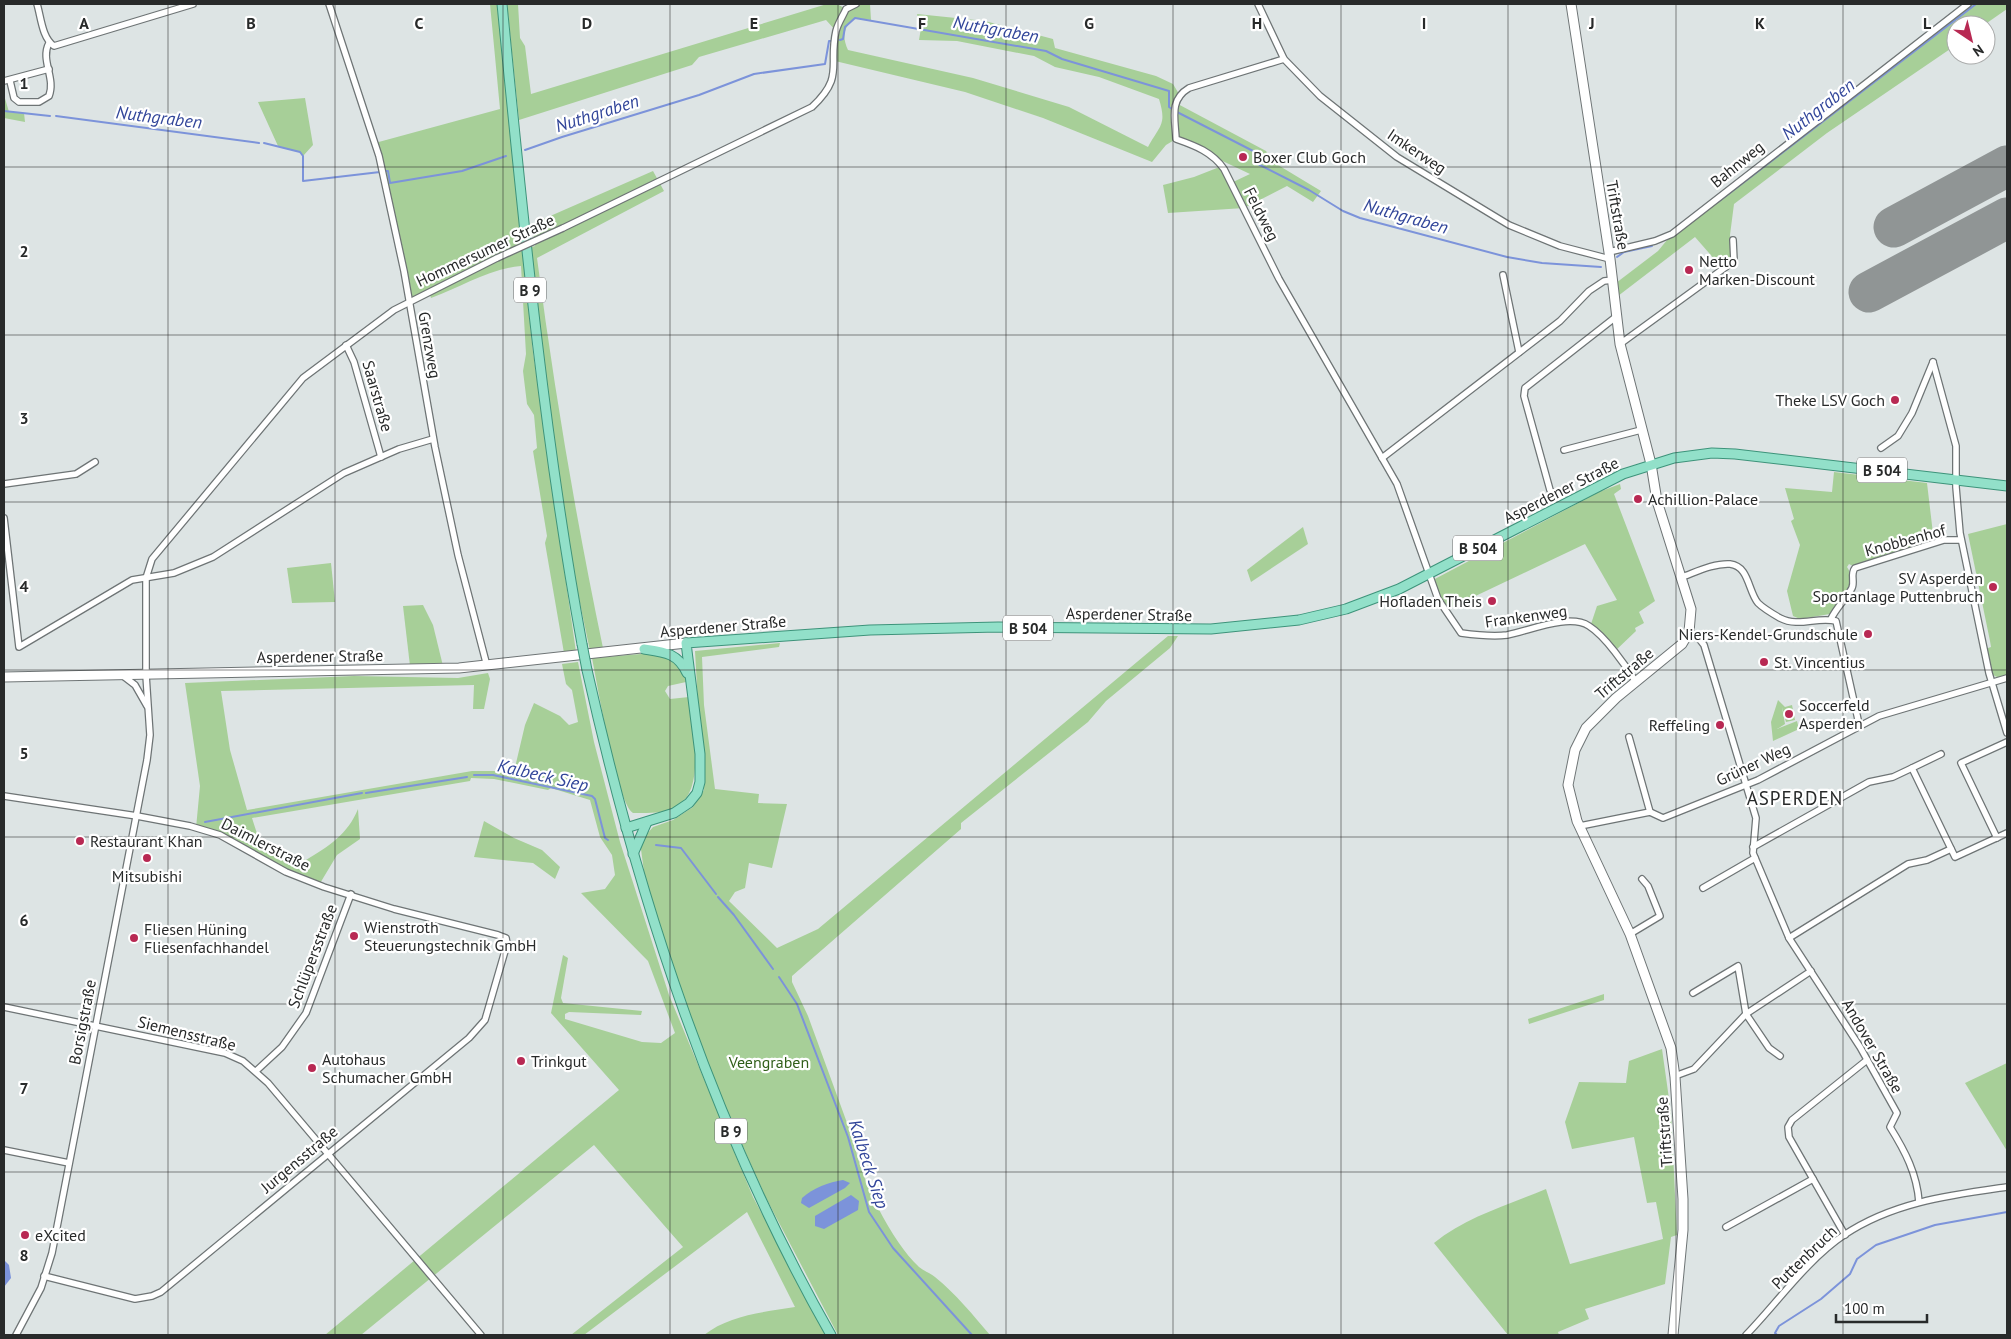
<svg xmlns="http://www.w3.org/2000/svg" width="2011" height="1339" viewBox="0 0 2011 1339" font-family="'PT Sans',sans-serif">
  <rect width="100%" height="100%" fill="#dde4e4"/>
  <g fill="#a7cf98">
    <path d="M490 4H497L533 352 576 652 564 653 545 543 547 536 533 451 537 448 534 415 527 404 523 371 526 354 521 266C488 269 462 287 431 298L429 292 408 302 375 143 500 109Z"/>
    <path d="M507 4H518L520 38 525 46 531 94 827 4H837L846 9 856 4H870L871 20 855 18C843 27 842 37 848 50L973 78 1069 107 1148 147C1160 125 1167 125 1159 99L1099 77 1055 67 1034 56 957 41 919 40 921 28 917 14 985 21 1053 39 1055 48 1156 76 1173 84 1179 94 1176 103 1266 151 1273 162 1321 191 1313 202 1287 186 1244 208 1168 213 1163 185 1194 177 1222 166 1231 183 1250 174 1176 139 1166 145 1152 162 1043 118 965 92 835 61 836 31 826 20 699 57 692 65 519 120Z"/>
    <polygon points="1968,4 2007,4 2007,9 1984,25 1956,25 1956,45 1827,133 1734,204 1730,235 1734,261 1723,269 1695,237 1618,296 1616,283 1658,251 1672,234"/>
    <polygon points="4,95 9,112 24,113 25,122 4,118"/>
    <polygon points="305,98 313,145 303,156 300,152 278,146 258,102"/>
    <path d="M653 171 664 191 537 258C554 389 576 519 603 648L590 651 576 584 550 424 531 247 535 246 532 224Z"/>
    <path d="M1834 472 1927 483 1934 542 1853 566 1849 564 1847 567C1859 583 1839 601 1830 614L1800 619 1793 616 1787 591 1800 545 1791 521 1794 519 1785 488 1832 492Z"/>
    <polygon points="1620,484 1621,489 1614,494 1655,601 1639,612 1644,623 1635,628 1636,631 1614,652 1590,627 1597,606 1617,600 1585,544 1446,610 1431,581 1599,492"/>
    <polygon points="2007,524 2007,678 2003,680 1989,673 1985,649 1991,647 1990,641 1968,534"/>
    <polygon points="1303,527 1308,544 1251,582 1247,570"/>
    <polygon points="331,563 335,602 292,603 287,568"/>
    <polygon points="423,605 433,625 443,666 410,666 403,606"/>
    <path d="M1168 636H1178L1170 648 1106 701 1088 722 961 823V829L792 976V982L808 1016 854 1142C860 1178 892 1242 919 1267 924 1271 930 1273 935 1277 956 1294 973 1315 990 1335H838L766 1198 729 1116 681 993 645 879 640 842 653 827 673 820 693 807 704 790 705 763 698 704 695 651 780 643 779 647 702 657 704 705 715 789 759 794 758 803 787 804 772 868 749 863 745 888 735 892 729 901 777 948 818 929Z"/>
    <path d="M653 653 672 656 684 672 686 682 668 686 665 691 670 699 689 697C692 725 706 787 679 805 666 814 648 813 633 813 617 804 597 682 592 658Z"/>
    <path d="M578 662 594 742 620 842 669 995 753 1197 826 1335H704C729 1315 764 1312 795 1307L747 1212 584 1335H571L683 1247 594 1145 361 1335H325L619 1090 551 1013 563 955 568 958 561 998 563 1003 642 1011 641 1015 569 1012 565 1014V1019L642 1042 661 1043 675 1033 648 961 581 893 605 889 615 875 612 855 600 837 590 800 551 788 548 790 494 779 471 778 470 781 252 818 261 846 282 855 306 860C328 847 348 834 358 809L360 839 337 855 319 885 286 872 243 847 196 828 200 786 185 683 354 676 458 678 488 673 490 679 484 709H473L474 685 221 691 230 750 247 810 472 771H494L513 776 525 725 534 703 560 716 569 725 578 722 572 690 566 684 562 664Z"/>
    <polygon points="1778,700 1785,707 1792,705 1795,720 1786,722 1782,707 1785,724 1777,729 1797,721 1799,729 1773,741 1771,722"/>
    <polygon points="484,821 514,838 542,850 560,867 555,879 533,863 474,857"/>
    <polygon points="1604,994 1604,1000 1529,1024 1528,1019"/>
    <path d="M1662 1049 1671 1113 1677 1235 1671 1237 1665 1284 1585 1309 1589 1319 1558 1332 1559 1335H1508L1434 1243C1466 1217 1508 1205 1546 1189L1570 1264 1663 1239 1656 1202 1647 1203 1634 1137 1572 1149 1565 1122 1579 1082 1626 1083 1629 1061Z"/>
    <polygon points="2007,1063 2007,1151 1965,1083"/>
  </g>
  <g fill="#7c93da">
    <path d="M843 1180 850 1183 845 1188 809 1208 801 1203 802 1198C813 1188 829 1182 843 1180Z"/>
    <polygon points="851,1195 859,1201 858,1210 824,1229 815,1226 815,1216"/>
    <polygon points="4,1260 9,1265 11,1278 4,1287"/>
  </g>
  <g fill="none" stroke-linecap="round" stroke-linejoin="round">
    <g stroke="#7c93da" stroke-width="2">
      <polyline points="840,40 843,39 845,27 855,18 1046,51 1062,59 1169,91 1169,107 1172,109"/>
      <polyline points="4,111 50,116"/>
      <polyline points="1177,112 1257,153 1254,162 1309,190 1343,211 1360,218 1507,257 1542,263 1601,267"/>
      <polyline points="56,116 259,143"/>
      <polyline points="264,143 300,152 303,156 303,181 380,172"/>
      <polyline points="525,150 562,137 699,95 754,74 825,64 829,41 832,41"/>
      <polyline points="385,171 388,171 390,183 462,171 506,156"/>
      <polyline points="1718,202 1976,4"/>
      <polyline points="1617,257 1624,252 1652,246"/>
      <polyline points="474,775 493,775 592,796 595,799 605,838 608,840"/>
      <polyline points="366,793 467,777"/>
      <polyline points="205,822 362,793"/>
      <polyline points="656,845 681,848 716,894"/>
      <polyline points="718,897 734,915 773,969"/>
      <polyline points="779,977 797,1004 848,1137 869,1212 893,1248 972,1335"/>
      <polyline points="1777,1335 1775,1333 1779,1326 1821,1299 1850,1274 1857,1259 1876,1245 1935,1225 2007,1212"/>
    </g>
    <g stroke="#909595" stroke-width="41">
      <polyline points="1894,227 2007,166"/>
      <polyline points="1869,292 2007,218"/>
    </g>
    <g stroke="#6e7475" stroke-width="8">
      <g id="street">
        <path d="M37 4C41 17 42 38 54 46L193 4"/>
        <polyline points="329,4 379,156 404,271 435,447 458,555 487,666"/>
        <polyline points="1258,4 1284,59 1320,96 1397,157 1509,225 1560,246 1610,259"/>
        <path d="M1284 59 1189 88C1169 100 1175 118 1176 139 1196 146 1212 152 1224 169L1279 279 1397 484 1438 599 1461 633C1476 635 1491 637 1507 635 1529 631 1569 613 1589 626 1605 636 1626 666 1636 682"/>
        <polyline points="4,81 49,69"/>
        <path d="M10 81 14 98 19 102H39L49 96C56 78 40 60 49 43"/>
        <path d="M563 228 812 107C845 76 828 66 836 31 838 23 843 16 846 9L856 4"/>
        <polyline points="1609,252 1655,241 1672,234 1968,4"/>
        <polyline points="1503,275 1519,352"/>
        <polyline points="1620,344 1734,261 1733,240"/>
        <polyline points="346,345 354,362 381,457"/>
        <polyline points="1933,362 1956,446 1956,487 1960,533 1989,673 2007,733"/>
        <polyline points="1881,448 1898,436 1912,413 1933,362"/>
        <polyline points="1564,450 1641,430"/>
        <polyline points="1382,458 1560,321 1589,291 1604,281 1613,280"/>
        <polyline points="4,484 76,474 95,462"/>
        <polyline points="1554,495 1550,490 1524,396 1525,388 1617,316"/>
        <polyline points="4,518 19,647 132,580 174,573 213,557 344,473 399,449 433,439"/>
        <path d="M1682 577C1696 572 1714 563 1730 564 1749 566 1748 591 1758 603 1763 608 1773 614 1780 618 1799 628 1817 616 1836 621L1859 724"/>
        <path d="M1831 619C1836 608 1846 599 1852 588 1855 581 1850 574 1855 568L1944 540H1961"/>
        <path d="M1689 632 1697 636 1704 645 1756 818 1753 853 1789 938 1860 1047 1897 1113 1890 1127C1905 1151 1917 1174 1919 1202"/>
        <polyline points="122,675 135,685 147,706"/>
        <polyline points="1629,737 1650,812"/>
        <polyline points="1941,754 1912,768 1955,857 2007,833"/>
        <polyline points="4,796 137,816 190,826 220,835 286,872 324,887 394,909 498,935 506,938 507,944 485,1020 469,1038 161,1292 152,1296 135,1299 44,1276"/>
        <polyline points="1580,826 1650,812 1663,818 1758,780 1879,716 2007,678"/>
        <polyline points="1997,838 1961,763 2007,742"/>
        <polyline points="1753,847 1869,782 1893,777 1912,768"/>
        <polyline points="1703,888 1755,858"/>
        <polyline points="1630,934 1660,916 1648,886 1642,879"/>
        <polyline points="1789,938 1908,864 1927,860 1951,849"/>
        <polyline points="1693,993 1738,966 1746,1014 1769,1048 1780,1056"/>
        <polyline points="4,1007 225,1053 243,1061 268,1083 481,1335"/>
        <polyline points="256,1071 282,1047 306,1013 351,894"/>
        <polyline points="1675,1076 1694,1069 1746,1014 1811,971"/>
        <polyline points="4,1150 69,1163"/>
        <polyline points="1726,1227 1813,1179"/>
        <polyline points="1845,1235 1789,1137 1788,1127 1792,1120 1867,1060"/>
        <polyline points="16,1335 41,1288 52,1253 147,760 150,735 146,675 146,578 152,559 303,378 394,310 497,258"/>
        <path d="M1746 1335C1777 1303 1807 1260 1844 1235 1893 1202 1951 1195 2007 1187"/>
      </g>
    </g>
    <g stroke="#6e7475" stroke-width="11">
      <g id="secondary">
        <polyline points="1571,4 1610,259 1620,344 1651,464 1657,501 1691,609 1689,632 1682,644 1616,698 1586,728 1575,750 1568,785 1577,821 1630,934 1671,1048 1675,1077 1683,1199 1683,1230 1673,1335"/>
        <polyline points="4,677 459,668 686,643"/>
      </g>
    </g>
    <g stroke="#3d937a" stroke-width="11">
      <g id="primary">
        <path d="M502 4C523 218 543 432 582 644"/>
        <path d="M644 649C664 652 678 653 687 673"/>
        <path d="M587 670C639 902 713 1128 831 1335"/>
        <polyline points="626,828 674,813 689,803 697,793 700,782 700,754 686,643 870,630 998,627 1211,629 1299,620 1346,609 1399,589 1623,474 1674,458 1712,453 1735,454 2007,486"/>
        <polyline points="633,854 647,822"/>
      </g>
    </g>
    <use href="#street" stroke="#fff" stroke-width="5.5"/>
    <use href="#secondary" stroke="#fff" stroke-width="9"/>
    <use href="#primary" stroke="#92e0c9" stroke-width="9"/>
    <g stroke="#6e7475" stroke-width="8" stroke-linecap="butt">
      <polyline id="street-bridge" points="497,258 563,228"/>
    </g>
    <g stroke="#3d937a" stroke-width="11" stroke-linecap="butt">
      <polyline id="primary-bridge" points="582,644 587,670"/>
    </g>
    <use href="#street-bridge" stroke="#fff" stroke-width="5.5"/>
    <use href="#primary-bridge" stroke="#92e0c9" stroke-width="9"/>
  </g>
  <path fill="none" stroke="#282a2a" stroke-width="1" stroke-opacity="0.55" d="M168 4V1335M335 4V1335M503 4V1335M670 4V1335M838 4V1335M1006 4V1335M1173 4V1335M1341 4V1335M1508 4V1335M1676 4V1335M1843 4V1335M4 167H2007M4 335H2007M4 502H2007M4 670H2007M4 837H2007M4 1004H2007M4 1172H2007"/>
  <g fill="#b82953" stroke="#fff" stroke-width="2">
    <circle cx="1243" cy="157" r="5"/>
    <circle cx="1689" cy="270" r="5"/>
    <circle cx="1895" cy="400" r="5"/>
    <circle cx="1638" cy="499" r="5"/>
    <circle cx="1993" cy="587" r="5"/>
    <circle cx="1492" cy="601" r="5"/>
    <circle cx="1868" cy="634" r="5"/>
    <circle cx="1764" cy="662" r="5"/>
    <circle cx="1789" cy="714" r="5"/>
    <circle cx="1720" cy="725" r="5"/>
    <circle cx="80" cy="841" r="5"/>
    <circle cx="147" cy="858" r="5"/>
    <circle cx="354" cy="936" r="5"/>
    <circle cx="134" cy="938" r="5"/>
    <circle cx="521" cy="1061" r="5"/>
    <circle cx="312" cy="1068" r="5"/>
    <circle cx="25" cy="1235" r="5"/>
  </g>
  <g text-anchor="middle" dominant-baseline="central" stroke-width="4.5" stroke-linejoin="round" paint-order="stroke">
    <g fill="#fff" stroke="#686a6a" stroke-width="1">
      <rect x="514" y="277.5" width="32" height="25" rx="4"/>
      <rect x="1857" y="457.5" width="50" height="25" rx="4"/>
      <rect x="1453" y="535.5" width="50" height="25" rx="4"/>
      <rect x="1003" y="615.5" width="50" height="25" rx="4"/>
      <rect x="715" y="1118.5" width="32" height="25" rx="4"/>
    </g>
    <g font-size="15" font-weight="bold" fill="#282a2a">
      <text x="530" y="290">B 9</text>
      <text x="1882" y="470">B 504</text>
      <text x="1478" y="548">B 504</text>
      <text x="1028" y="628">B 504</text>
      <text x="731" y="1131">B 9</text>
    </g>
    <g font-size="16" fill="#282a2a" stroke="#fff">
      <text transform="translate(1417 151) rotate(34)">Imkerweg</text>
      <text transform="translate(1737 164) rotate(-39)">Bahnweg</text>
      <text transform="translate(1262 214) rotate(63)">Feldweg</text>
      <text transform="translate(1618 215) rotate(80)">Triftstraße</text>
      <text transform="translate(485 250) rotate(-25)">Hommersumer Straße</text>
      <text transform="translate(430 345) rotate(80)">Grenzweg</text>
      <text transform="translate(378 396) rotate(74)">Saarstraße</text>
      <text transform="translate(1561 490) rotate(-27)">Asperdener Straße</text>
      <text transform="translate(1905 540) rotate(-15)">Knobbenhof</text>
      <text transform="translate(1129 614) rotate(1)">Asperdener Straße</text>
      <text transform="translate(1526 616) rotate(-8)">Frankenweg</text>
      <text transform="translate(723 626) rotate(-5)">Asperdener Straße</text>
      <text transform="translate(320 656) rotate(-1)">Asperdener Straße</text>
      <text transform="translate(1624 673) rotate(-40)">Triftstraße</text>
      <text transform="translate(1753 764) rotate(-25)">Grüner Weg</text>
      <text transform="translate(266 844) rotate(27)">Daimlerstraße</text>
      <text transform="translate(312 956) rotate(-69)">Schlüpersstraße</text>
      <text transform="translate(82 1022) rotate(-79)">Borsigstraße</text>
      <text transform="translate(187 1033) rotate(14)">Siemensstraße</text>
      <text transform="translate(1873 1046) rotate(60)">Andover Straße</text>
      <text transform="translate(1664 1132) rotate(-94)">Triftstraße</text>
      <text transform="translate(299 1159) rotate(-40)">Jurgensstraße</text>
      <text transform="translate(1804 1257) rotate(-44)">Puttenbruch</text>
    </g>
    <g font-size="16" fill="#282a2a" stroke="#fff" text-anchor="start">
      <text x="1253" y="157">Boxer Club Goch</text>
      <text x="1699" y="261">Netto<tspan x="1699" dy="18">Marken-Discount</tspan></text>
      <text x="1885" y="400" text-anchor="end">Theke LSV Goch</text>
      <text x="1648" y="499">Achillion-Palace</text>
      <text x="1983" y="578" text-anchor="end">SV Asperden<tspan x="1983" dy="18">Sportanlage Puttenbruch</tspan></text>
      <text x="1482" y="601" text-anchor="end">Hofladen Theis</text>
      <text x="1858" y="634" text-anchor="end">Niers-Kendel-Grundschule</text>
      <text x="1774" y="662">St. Vincentius</text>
      <text x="1799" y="705">Soccerfeld<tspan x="1799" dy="18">Asperden</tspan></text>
      <text x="1710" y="725" text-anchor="end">Reffeling</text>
      <text x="90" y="841">Restaurant Khan</text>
      <text x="147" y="876" text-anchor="middle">Mitsubishi</text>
      <text x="364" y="927">Wienstroth<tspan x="364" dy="18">Steuerungstechnik GmbH</tspan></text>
      <text x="144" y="929">Fliesen Hüning<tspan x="144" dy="18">Fliesenfachhandel</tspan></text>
      <text x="322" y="1059">Autohaus<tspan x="322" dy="18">Schumacher GmbH</tspan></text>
      <text x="531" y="1061">Trinkgut</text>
      <text x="35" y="1235">eXcited</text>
    </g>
    <g font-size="16" fill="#315f1a" stroke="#fff">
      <text x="769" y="1062">Veengraben</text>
    </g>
    <g font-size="18" font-style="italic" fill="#32469a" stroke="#fff">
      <text transform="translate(996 29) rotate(10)">Nuthgraben</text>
      <text transform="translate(1818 109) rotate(-38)">Nuthgraben</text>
      <text transform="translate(597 113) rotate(-18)">Nuthgraben</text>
      <text transform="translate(159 117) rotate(7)">Nuthgraben</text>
      <text transform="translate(1406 216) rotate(16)">Nuthgraben</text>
      <text transform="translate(543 775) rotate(13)">Kalbeck Siep</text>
      <text transform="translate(869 1164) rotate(72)">Kalbeck Siep</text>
    </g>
    <g font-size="19" letter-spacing="1" fill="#282a2a" stroke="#fff">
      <text x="1795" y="798">ASPERDEN</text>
    </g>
  </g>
  <g font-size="16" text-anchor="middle" font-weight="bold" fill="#282a2a" stroke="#fff" stroke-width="4.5" stroke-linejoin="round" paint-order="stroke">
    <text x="84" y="29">A</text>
    <text x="251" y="29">B</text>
    <text x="419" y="29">C</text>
    <text x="587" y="29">D</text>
    <text x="754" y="29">E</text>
    <text x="922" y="29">F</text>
    <text x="1089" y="29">G</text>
    <text x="1257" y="29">H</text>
    <text x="1424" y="29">I</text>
    <text x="1592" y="29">J</text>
    <text x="1760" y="29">K</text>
    <text x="1927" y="29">L</text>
    <text x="24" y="89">1</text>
    <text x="24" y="257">2</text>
    <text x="24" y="424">3</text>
    <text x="24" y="592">4</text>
    <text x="24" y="759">5</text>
    <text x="24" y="926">6</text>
    <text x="24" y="1094">7</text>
    <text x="24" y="1261">8</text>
  </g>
  <rect width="2011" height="1339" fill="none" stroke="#282a2a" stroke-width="10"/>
  <g transform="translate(1971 40) rotate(145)"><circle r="24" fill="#ffffff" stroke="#a9aaaa"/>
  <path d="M0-4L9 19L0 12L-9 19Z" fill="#b82953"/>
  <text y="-8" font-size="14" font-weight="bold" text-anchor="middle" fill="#282a2a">N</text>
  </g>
  <path d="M1836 1314v8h91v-8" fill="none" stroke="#282a2a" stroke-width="2.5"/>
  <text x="1844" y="1314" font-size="15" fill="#282a2a" stroke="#ffffff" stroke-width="4" paint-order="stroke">100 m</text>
</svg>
